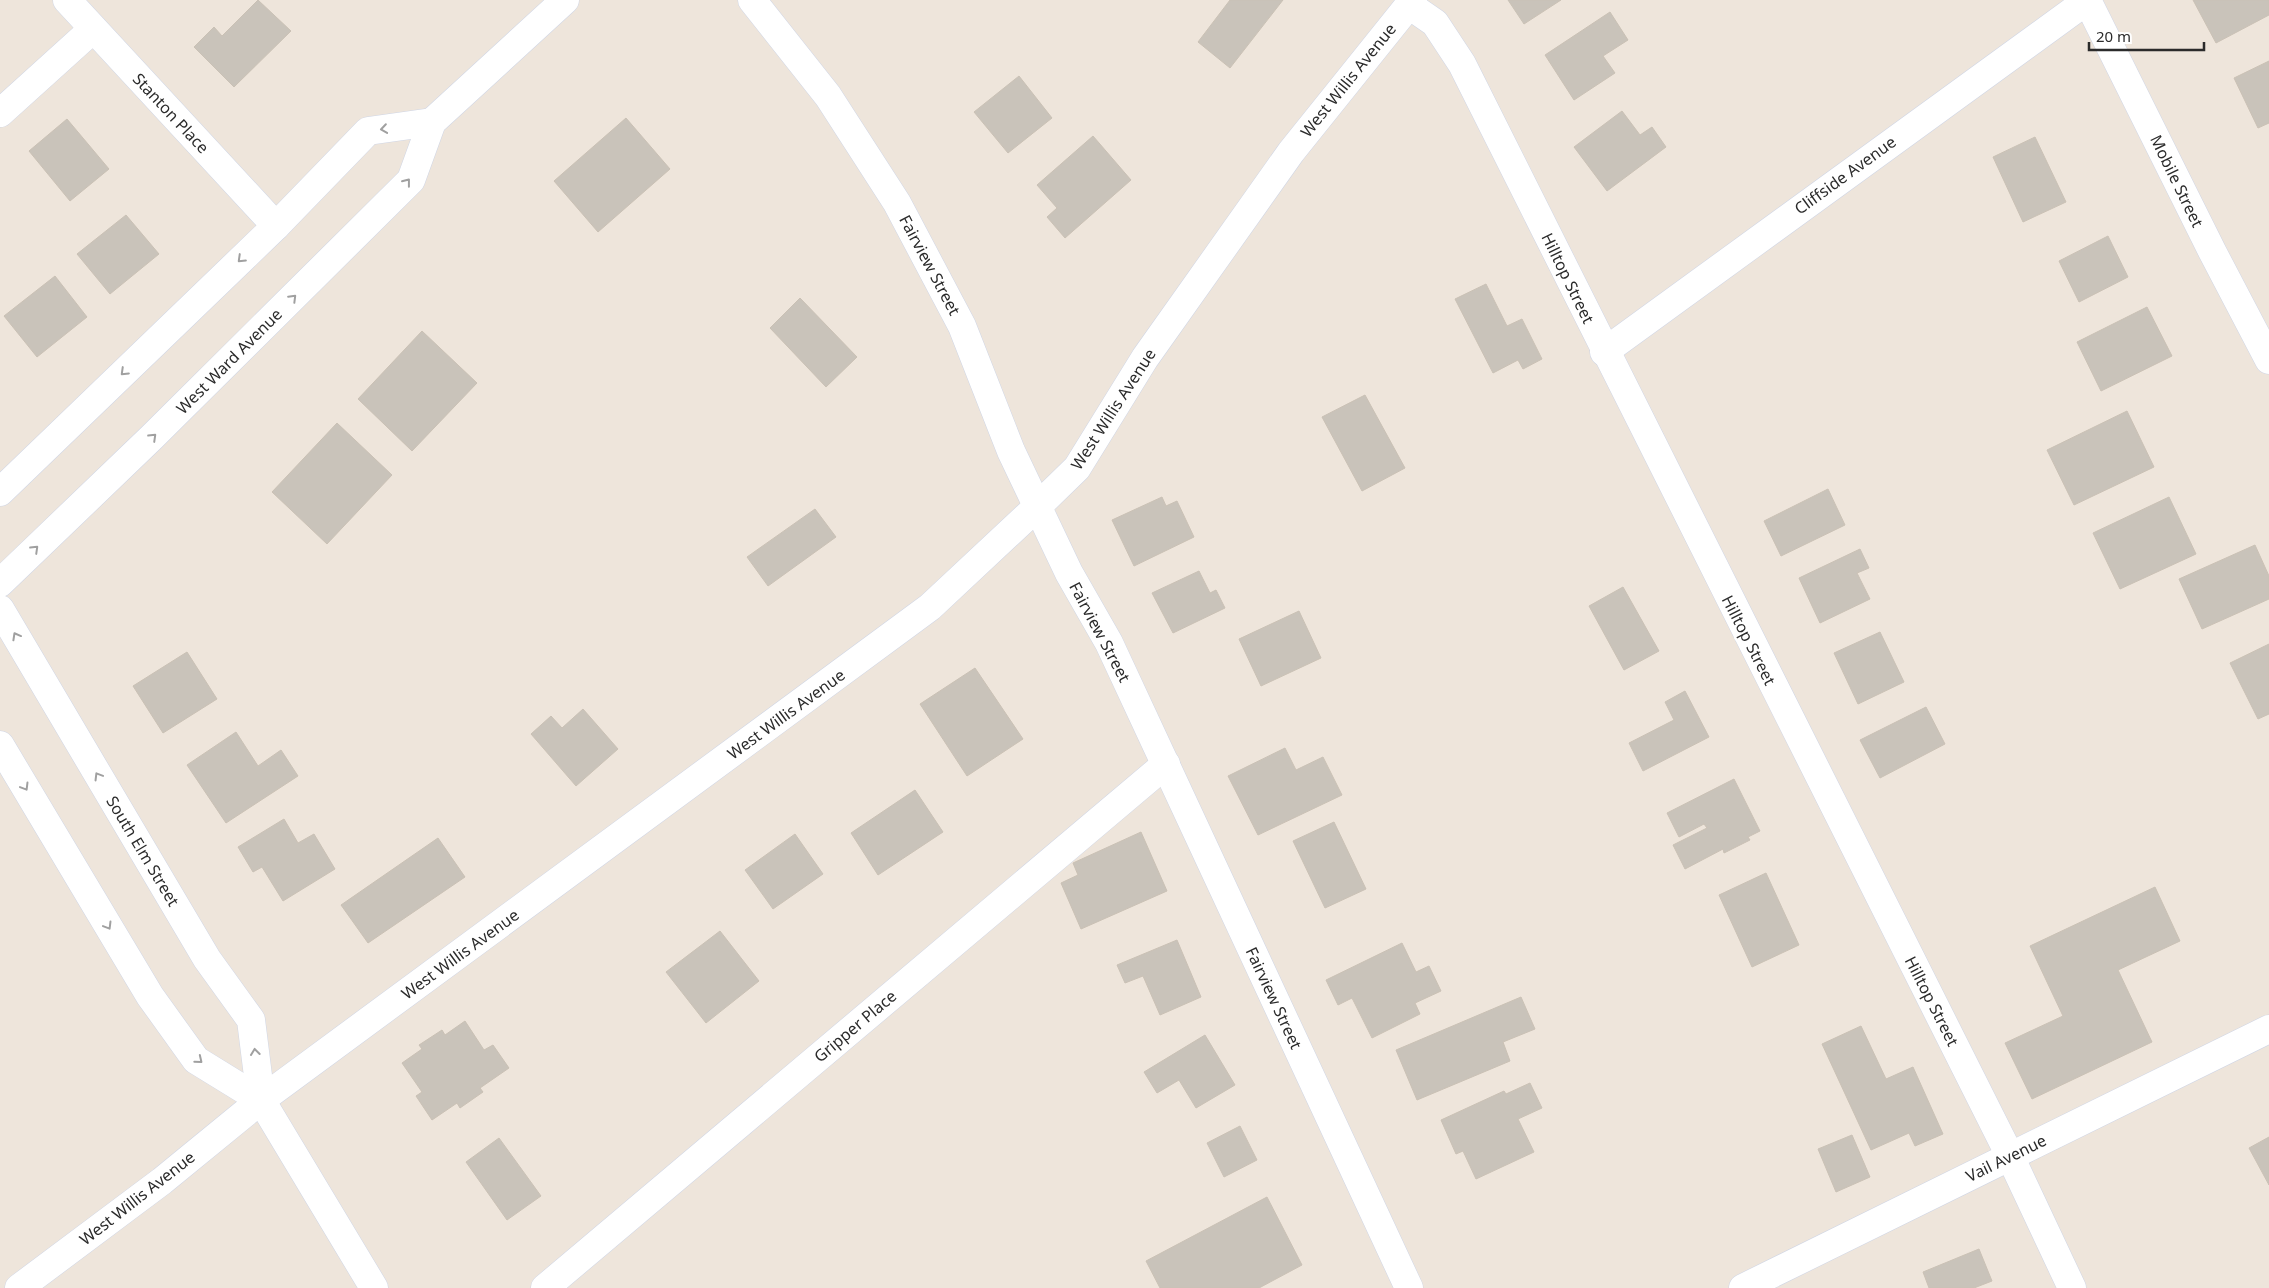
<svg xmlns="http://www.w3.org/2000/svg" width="2269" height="1288" viewBox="0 0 2269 1288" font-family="'Noto Sans',sans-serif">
  <rect width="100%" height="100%" fill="#eee5db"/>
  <g fill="#c9c3ba" stroke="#cac1b5">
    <polygon points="258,0 291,31 234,87 194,47 214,27 222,36"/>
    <polygon points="1230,0 1283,0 1230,68 1198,42"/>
    <polygon points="1508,0 1561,0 1524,24"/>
    <polygon points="2193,0 2269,0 2269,15 2216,43"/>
    <polygon points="1610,12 1628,40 1603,56 1615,73 1574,100 1545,55"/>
    <polygon points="2269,61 2269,123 2258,128 2234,78"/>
    <polygon points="1019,76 1052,118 1008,153 974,112"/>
    <polygon points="1622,111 1640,135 1652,127 1666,147 1607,191 1574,147"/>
    <polygon points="626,118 670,169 598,232 554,181"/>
    <polygon points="67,119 109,169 70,201 29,151"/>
    <polygon points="1093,136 1131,180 1065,238 1047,217 1057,208 1037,185"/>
    <polygon points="2035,137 2066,202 2023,222 1993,157"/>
    <polygon points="126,215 159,254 110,294 77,254"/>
    <polygon points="2108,236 2128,277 2079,302 2059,261"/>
    <polygon points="55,276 87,317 37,357 4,316"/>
    <polygon points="1486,284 1507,326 1522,319 1542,359 1523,369 1518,360 1493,373 1455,299"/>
    <polygon points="800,298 857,357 826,387 770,328"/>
    <polygon points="2147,307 2172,356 2101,391 2077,342"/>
    <polygon points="422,331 477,383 412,451 358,399"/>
    <polygon points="1365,395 1405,468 1362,491 1322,417"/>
    <polygon points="2127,411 2154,467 2074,505 2047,450"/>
    <polygon points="337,423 392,475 327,544 272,492"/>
    <polygon points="1828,489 1845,525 1781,556 1764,521"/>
    <polygon points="1162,497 1166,506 1177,501 1194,537 1134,566 1112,520"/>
    <polygon points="2169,497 2196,554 2120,589 2093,533"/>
    <polygon points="815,509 836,537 768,586 747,557"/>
    <polygon points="2255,545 2269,576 2269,599 2202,629 2179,579"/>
    <polygon points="1860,549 1869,568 1857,573 1870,599 1820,623 1799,578"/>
    <polygon points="1199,571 1210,593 1216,590 1225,608 1173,633 1152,593"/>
    <polygon points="1623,587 1659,651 1624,670 1589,606"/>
    <polygon points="1299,611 1321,658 1261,686 1239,639"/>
    <polygon points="1880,632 1904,682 1858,704 1834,653"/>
    <polygon points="2269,644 2269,714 2258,719 2230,663"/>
    <polygon points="187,652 217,699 163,733 133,686"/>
    <polygon points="975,668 1023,739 967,776 920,704"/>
    <polygon points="1685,691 1709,737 1643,771 1629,743 1674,720 1665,702"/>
    <polygon points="1926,707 1945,744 1880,778 1860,740"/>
    <polygon points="583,709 618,749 576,786 531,734 551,716 562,728"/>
    <polygon points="236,732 258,766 281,750 298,776 226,823 187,765"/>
    <polygon points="1285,748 1296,770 1323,757 1342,795 1258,835 1228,776"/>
    <polygon points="1734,779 1760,831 1748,837 1750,840 1724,853 1723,849 1685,869 1673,845 1707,828 1704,824 1679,837 1667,813"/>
    <polygon points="915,790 943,832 878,875 851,833"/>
    <polygon points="284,819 298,843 314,834 335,869 283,901 262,867 253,872 238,847"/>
    <polygon points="1334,822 1366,889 1325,908 1293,841"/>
    <polygon points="1141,832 1167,891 1081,929 1061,883 1078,875 1073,863"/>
    <polygon points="795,834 823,874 773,909 745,870"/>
    <polygon points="438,838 465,877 368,943 341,905"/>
    <polygon points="1766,873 1799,945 1752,967 1719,895"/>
    <polygon points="2155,887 2180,941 2118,970 2152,1042 2032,1099 2005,1043 2063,1016 2030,946"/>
    <polygon points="720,931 759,981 706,1023 666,972"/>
    <polygon points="1177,940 1201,997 1160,1015 1143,976 1125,983 1117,965"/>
    <polygon points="1402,943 1416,972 1429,966 1441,991 1415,1003 1420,1014 1372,1038 1352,998 1338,1005 1326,980"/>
    <polygon points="1521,997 1535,1029 1503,1042 1510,1061 1417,1100 1396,1050"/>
    <polygon points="465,1021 484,1050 493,1045 509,1068 480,1088 483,1092 460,1108 457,1103 432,1120 416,1096 422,1092 402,1063 422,1049 419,1045 442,1030 445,1035"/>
    <polygon points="1861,1026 1886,1079 1913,1067 1943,1134 1915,1146 1909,1133 1871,1150 1822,1044"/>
    <polygon points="1205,1035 1235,1085 1196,1108 1179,1080 1157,1093 1144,1072"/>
    <polygon points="1530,1083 1542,1108 1518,1119 1534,1152 1476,1179 1463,1151 1456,1154 1441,1120 1504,1091 1506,1094"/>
    <polygon points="1240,1126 1257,1160 1224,1177 1207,1143"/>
    <polygon points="1852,1135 1870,1177 1836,1192 1818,1149"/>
    <polygon points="2269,1137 2269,1185 2249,1148"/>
    <polygon points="499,1138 541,1196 507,1220 466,1162"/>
    <polygon points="1267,1197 1302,1265 1259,1288 1160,1288 1146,1261"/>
    <polygon points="1979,1249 1992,1281 1974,1288 1929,1288 1923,1272"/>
  </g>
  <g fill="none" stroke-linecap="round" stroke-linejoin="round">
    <g stroke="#d0d6e5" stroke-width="29">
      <g id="minor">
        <polyline points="67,0 276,226"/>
        <polyline points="752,0 828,96 897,203 962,326 1011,451 1069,573 1109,643 1409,1288"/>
        <polyline points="2087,0 2212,251 2269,360"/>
        <polyline points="1409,5 1435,23 1462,64 2010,1156 2072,1288"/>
        <polyline points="0,113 93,29"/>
        <polyline points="1604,352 2088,0"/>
        <polyline points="0,492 276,226 368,131 432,122"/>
        <polyline points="0,583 152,437 411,180 432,122 565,0"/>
        <polyline points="0,609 207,959 251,1020 261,1100 374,1288"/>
        <polyline points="0,745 150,996 196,1060 261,1100"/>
        <polyline points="19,1288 162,1181 261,1100 930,607 1038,506 1077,468 1145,358 1291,152 1413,0"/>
        <polyline points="545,1288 1166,764"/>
        <polyline points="1743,1288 2269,1029"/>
      </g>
    </g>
    <use href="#minor" stroke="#fff" stroke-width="28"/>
  </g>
  <defs><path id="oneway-chevron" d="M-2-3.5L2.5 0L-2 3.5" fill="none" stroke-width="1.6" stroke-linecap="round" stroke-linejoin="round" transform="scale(1.25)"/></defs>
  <g stroke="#a0a0a0">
    <use href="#oneway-chevron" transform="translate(384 129) rotate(172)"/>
    <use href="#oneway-chevron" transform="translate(407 182) rotate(-52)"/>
    <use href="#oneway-chevron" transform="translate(241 259) rotate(136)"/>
    <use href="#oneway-chevron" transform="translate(293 298) rotate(-45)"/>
    <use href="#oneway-chevron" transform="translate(124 372) rotate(136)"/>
    <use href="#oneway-chevron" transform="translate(153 437) rotate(-44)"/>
    <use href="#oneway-chevron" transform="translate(35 549) rotate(-44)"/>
    <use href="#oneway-chevron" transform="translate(16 636) rotate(-119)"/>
    <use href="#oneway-chevron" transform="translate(98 776) rotate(-121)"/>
    <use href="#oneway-chevron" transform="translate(25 787) rotate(59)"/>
    <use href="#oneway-chevron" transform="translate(108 926) rotate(59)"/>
    <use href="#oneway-chevron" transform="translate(255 1052) rotate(-97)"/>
    <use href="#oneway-chevron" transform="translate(199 1060) rotate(39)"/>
  </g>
  <g text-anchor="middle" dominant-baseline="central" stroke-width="5" stroke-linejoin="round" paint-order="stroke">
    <g font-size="16" fill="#2b2b2b" stroke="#fff">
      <text transform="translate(1348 80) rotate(-51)">West Willis Avenue</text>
      <text transform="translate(171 113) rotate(47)">Stanton Place</text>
      <text transform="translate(1845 175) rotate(-36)">Cliffside Avenue</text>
      <text transform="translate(2177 181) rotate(64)">Mobile Street</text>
      <text transform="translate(930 265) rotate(62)">Fairview Street</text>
      <text transform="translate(1568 278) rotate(64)">Hilltop Street</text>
      <text transform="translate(229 361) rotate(-45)">West Ward Avenue</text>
      <text transform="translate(1113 409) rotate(-57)">West Willis Avenue</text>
      <text transform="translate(1100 632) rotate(62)">Fairview Street</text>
      <text transform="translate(1749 640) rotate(63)">Hilltop Street</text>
      <text transform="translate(786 714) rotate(-36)">West Willis Avenue</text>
      <text transform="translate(143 851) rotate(59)">South Elm Street</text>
      <text transform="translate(460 954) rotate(-36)">West Willis Avenue</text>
      <text transform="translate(1274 998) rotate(65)">Fairview Street</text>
      <text transform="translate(1932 1001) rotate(63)">Hilltop Street</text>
      <text transform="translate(855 1026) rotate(-40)">Gripper Place</text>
      <text transform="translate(2006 1158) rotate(-26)">Vail Avenue</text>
      <text transform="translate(137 1198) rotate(-38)">West Willis Avenue</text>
    </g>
  </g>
  <path d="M2089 42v8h115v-8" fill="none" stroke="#2b2b2b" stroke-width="2.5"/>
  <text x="2096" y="42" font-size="15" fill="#2b2b2b" stroke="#ffffff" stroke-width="4" paint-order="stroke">20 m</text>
</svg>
